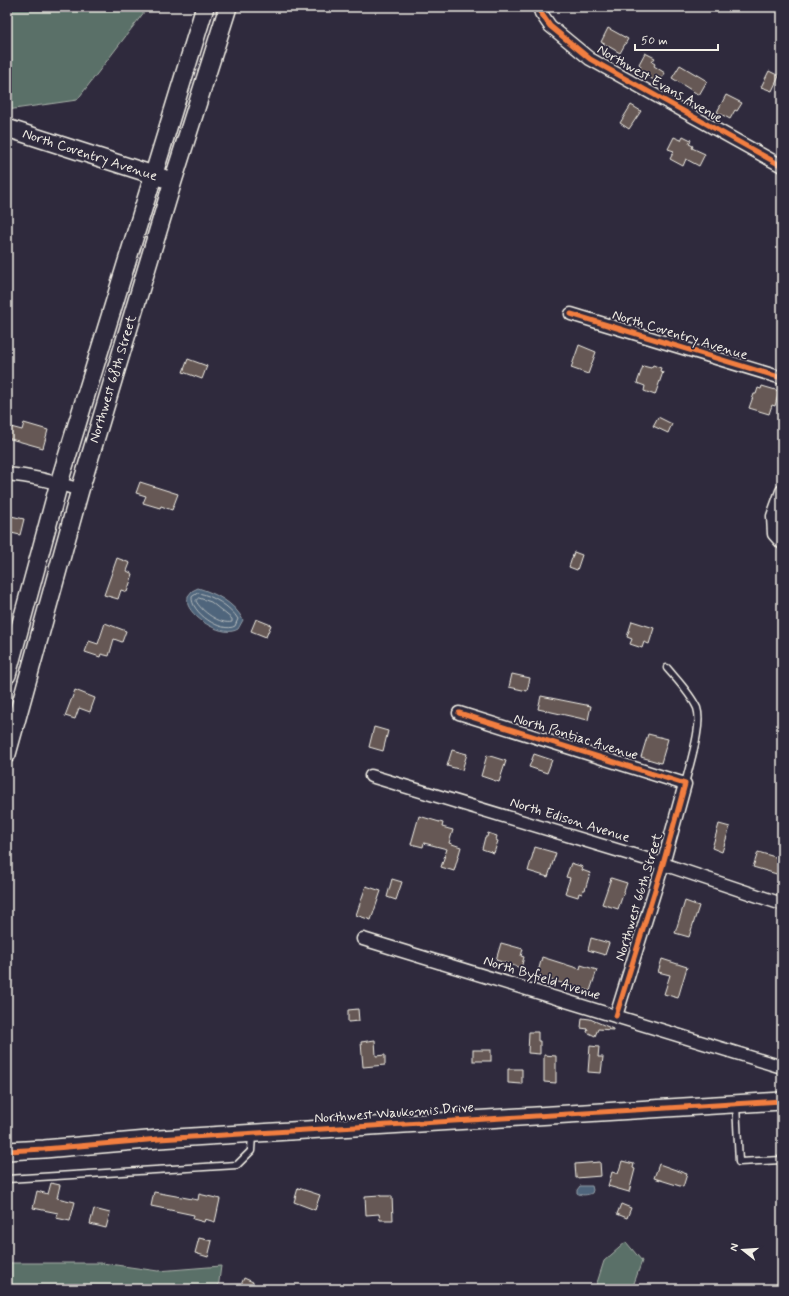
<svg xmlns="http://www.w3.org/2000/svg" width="789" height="1296" viewBox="0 0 789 1296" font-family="Mynerve,sans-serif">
  <rect width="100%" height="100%" fill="#2f2a3d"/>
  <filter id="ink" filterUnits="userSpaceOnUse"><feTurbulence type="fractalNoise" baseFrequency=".025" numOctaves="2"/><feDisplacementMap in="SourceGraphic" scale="8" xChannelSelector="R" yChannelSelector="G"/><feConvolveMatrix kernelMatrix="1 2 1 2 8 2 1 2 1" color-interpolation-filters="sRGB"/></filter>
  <g filter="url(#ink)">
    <g fill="#5a6f68" stroke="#a7b0a8">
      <polygon points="7,7 148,7 77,100 7,110"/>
      <polygon points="626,1242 642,1261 632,1289 595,1289 604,1261"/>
      <polygon points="7,1263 102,1263 158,1271 221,1266 218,1289 7,1289"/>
    </g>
    <g fill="#50657b" stroke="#929da7">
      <path d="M198 588C215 593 235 603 243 620L238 629C224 638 194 620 188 605 187 602 188 599 188 596L192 591Z"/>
      <path d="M580 1186H592L593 1190 592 1193C588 1195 581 1196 577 1193V1190Z"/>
    </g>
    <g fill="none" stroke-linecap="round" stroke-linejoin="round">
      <g stroke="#b2b9bc" stroke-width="1">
        <path d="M198 593C212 595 231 607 238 619L235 626C222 634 190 612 192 597Z"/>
        <path d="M199 598 211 602 232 619V622C220 625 201 611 196 601Z"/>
      </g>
    </g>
    <g fill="#665955" stroke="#f4f1e8">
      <polygon points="608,28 628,39 620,53 601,42"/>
      <polygon points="645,53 655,58 652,62 655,64 654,66 665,73 659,83 647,76 646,78 637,73 641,66 639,64"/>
      <polygon points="680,65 707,81 699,95 672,78"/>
      <polygon points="769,71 779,76 772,91 761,87"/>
      <polygon points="726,95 742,103 737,111 735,110 730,119 717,112"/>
      <polygon points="631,105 641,111 629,129 620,123"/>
      <polygon points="683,136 691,140 689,144 693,146 692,148 705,154 699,166 686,159 683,166 670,159 674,151 668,149 674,137 681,140"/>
      <polygon points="579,345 596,352 588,374 571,368"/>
      <polygon points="188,359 207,366 202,379 183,372"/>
      <polygon points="653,365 661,368 660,371 663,372 655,395 644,391 645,386 637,383 643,366 651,368"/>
      <polygon points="762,386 779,391 775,406 772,405 769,414 749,408 754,394 756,394 758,388 761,389"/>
      <polygon points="658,417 672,424 668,433 653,426"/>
      <polygon points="24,423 48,430 43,448 7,438 7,426 22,430"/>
      <polygon points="140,482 178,494 172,510 161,506 160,508 143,503 146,496 136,493"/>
      <polygon points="7,515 24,519 20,535 7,532"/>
      <polygon points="574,552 582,555 577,570 569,567"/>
      <polygon points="117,558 130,563 127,571 133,574 127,592 121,590 118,599 104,595"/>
      <polygon points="256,619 271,625 266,637 251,631"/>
      <polygon points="632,621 654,628 649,644 644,642 642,648 630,644 632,639 627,637"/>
      <polygon points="105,623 126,631 122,642 114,639 109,656 101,654 100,657 85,652 89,641 98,644"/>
      <polygon points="512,674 530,678 527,691 509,687"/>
      <polygon points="75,690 95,698 90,712 79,708 75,719 65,716"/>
      <polygon points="541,696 591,706 588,720 538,709"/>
      <polygon points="374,727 388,731 383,751 369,747"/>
      <polygon points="648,734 668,739 661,763 641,757"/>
      <polygon points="452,750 467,754 462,770 447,766"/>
      <polygon points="534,754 552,760 547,773 529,767"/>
      <polygon points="487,755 506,761 499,782 481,776"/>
      <polygon points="419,816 443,823 442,827 453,830 449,843 461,847 454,871 441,867 447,849 424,843 423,847 411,844"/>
      <polygon points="719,824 730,827 722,852 712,848"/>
      <polygon points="488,833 497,836 496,840 498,841 494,853 482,849 485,837 487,837"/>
      <polygon points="535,847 556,853 548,877 528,871"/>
      <polygon points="758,852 782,859 782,870 780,875 753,867"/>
      <polygon points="571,863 583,867 582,870 590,873 585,890 583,890 582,894 579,893 578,897 565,893 570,878 566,877"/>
      <polygon points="611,878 627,883 618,909 602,904"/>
      <polygon points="392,879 402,882 396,900 387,897"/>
      <polygon points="366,886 381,891 371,920 356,915"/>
      <polygon points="685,901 699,906 689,937 675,933"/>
      <polygon points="591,938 609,943 605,955 588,950"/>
      <polygon points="501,943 523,949 521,956 524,957 521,968 496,960"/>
      <polygon points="542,957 580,969 581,965 597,970 590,991 537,976"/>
      <polygon points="662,959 687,967 678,998 664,994 670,975 658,972"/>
      <polygon points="358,1009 359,1021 348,1022 348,1010"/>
      <polygon points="582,1018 590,1019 613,1029 613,1030 598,1029 595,1036 587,1032 588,1029 581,1028"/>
      <polygon points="529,1032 538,1032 538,1041 540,1041 540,1054 528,1053"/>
      <polygon points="375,1040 376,1056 385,1055 385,1065 363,1067 361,1042"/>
      <polygon points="590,1046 599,1047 598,1057 603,1057 601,1073 588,1072"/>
      <rect x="473" y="1050" width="18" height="11"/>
      <polygon points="544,1055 556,1056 556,1083 544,1082"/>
      <polygon points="508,1069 522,1069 522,1084 508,1083"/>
      <polygon points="622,1161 634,1164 633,1168 635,1169 629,1192 608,1186 612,1172 618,1174"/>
      <polygon points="600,1162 601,1176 576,1178 575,1164"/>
      <polygon points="659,1164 687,1174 683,1187 654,1178"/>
      <polygon points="51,1183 60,1185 57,1198 75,1202 70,1221 56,1218 58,1213 33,1208 37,1191 48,1194"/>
      <polygon points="298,1188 320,1195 315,1210 294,1202"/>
      <polygon points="154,1192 198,1200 199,1194 220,1199 215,1222 205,1219 204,1222 193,1219 194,1215 151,1206"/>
      <polygon points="380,1195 380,1196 392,1196 393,1220 380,1220 379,1214 366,1215 365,1196"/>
      <polygon points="621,1204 631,1208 627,1218 617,1214"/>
      <polygon points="94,1209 110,1213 106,1228 90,1224"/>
      <polygon points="199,1238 212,1241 208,1257 195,1253"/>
      <polygon points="244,1278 253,1282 251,1289 239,1289"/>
    </g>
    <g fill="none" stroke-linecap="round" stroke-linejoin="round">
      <g stroke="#f4f1e8" stroke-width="9">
        <g id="lane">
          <path d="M667 668C678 681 690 693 697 708 703 725 689 766 685 784"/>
          <polyline points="736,1105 739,1162 782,1160"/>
          <polyline points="7,1179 237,1165 251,1151 252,1135"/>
        </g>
      </g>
      <g stroke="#f4f1e8" stroke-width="15">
        <g id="street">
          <polyline points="539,7 541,13 550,26 590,59 782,166"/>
          <polyline points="571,314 782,378"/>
          <path d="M7 474C33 476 56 482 80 490"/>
          <polyline points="782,491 773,516 774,534 782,543"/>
          <polyline points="459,713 685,784 663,864 616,1016"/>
          <polyline points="371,776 663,864 782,904"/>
          <polyline points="363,939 782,1067"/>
        </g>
      </g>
      <g stroke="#f4f1e8" stroke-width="20">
        <g id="secondary">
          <polyline points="7,128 163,178"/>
          <polyline points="7,675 59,483 205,7"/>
          <polyline points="7,754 80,490 173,181 228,7"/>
          <polyline points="7,1151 44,1149 159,1139 782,1101"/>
        </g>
      </g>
      <use href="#lane" stroke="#2f2a3d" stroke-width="6"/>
      <use href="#street" stroke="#2f2a3d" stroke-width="12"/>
      <use href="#secondary" stroke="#2f2a3d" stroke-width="17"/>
      <g stroke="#2f2a3d" stroke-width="8">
        <g id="cycleway">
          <polyline points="539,7 541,13 550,26 590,59 782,166"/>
          <polyline points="571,314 782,378"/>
          <polyline points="459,713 685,784 663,864 616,1016"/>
          <polyline points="7,1151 44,1149 159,1139 782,1101"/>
        </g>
      </g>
      <use href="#cycleway" stroke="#f27e40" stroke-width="5"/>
    </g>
  </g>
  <g text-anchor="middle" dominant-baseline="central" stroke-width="3.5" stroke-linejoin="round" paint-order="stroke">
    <g font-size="14" fill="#f4f1e8" stroke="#2f2a3d">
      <text transform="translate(660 84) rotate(30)">Northwest Evans Avenue</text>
      <text transform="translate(90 155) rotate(18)">North Coventry Avenue</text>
      <text transform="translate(680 335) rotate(17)">North Coventry Avenue</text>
      <text transform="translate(113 379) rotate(-73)">Northwest 68th Street</text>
      <text transform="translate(576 737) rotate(17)">North Pontiac Avenue</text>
      <text transform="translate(570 820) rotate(17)">North Edison Avenue</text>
      <text transform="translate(639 897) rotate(-73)">Northwest 66th Street</text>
      <text transform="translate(542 978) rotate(17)">North Byfield Avenue</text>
      <text transform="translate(394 1113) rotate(-4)">Northwest Waukomis Drive</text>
    </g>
  </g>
  <rect width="789" height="1296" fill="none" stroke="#2f2a3d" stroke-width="24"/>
  <rect x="12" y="12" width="765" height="1272" fill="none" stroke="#f4f1e8" stroke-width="1.5" filter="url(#ink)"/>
  <g transform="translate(743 1250) rotate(287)" stroke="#2f2a3d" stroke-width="3" paint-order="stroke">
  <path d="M0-3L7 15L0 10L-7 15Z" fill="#f4f1e8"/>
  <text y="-6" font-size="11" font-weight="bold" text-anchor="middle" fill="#f4f1e8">N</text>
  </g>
  <path d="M635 44v6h83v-6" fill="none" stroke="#f4f1e8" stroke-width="2"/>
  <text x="641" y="44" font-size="12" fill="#f4f1e8" stroke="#2f2a3d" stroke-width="3" paint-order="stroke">50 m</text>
</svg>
